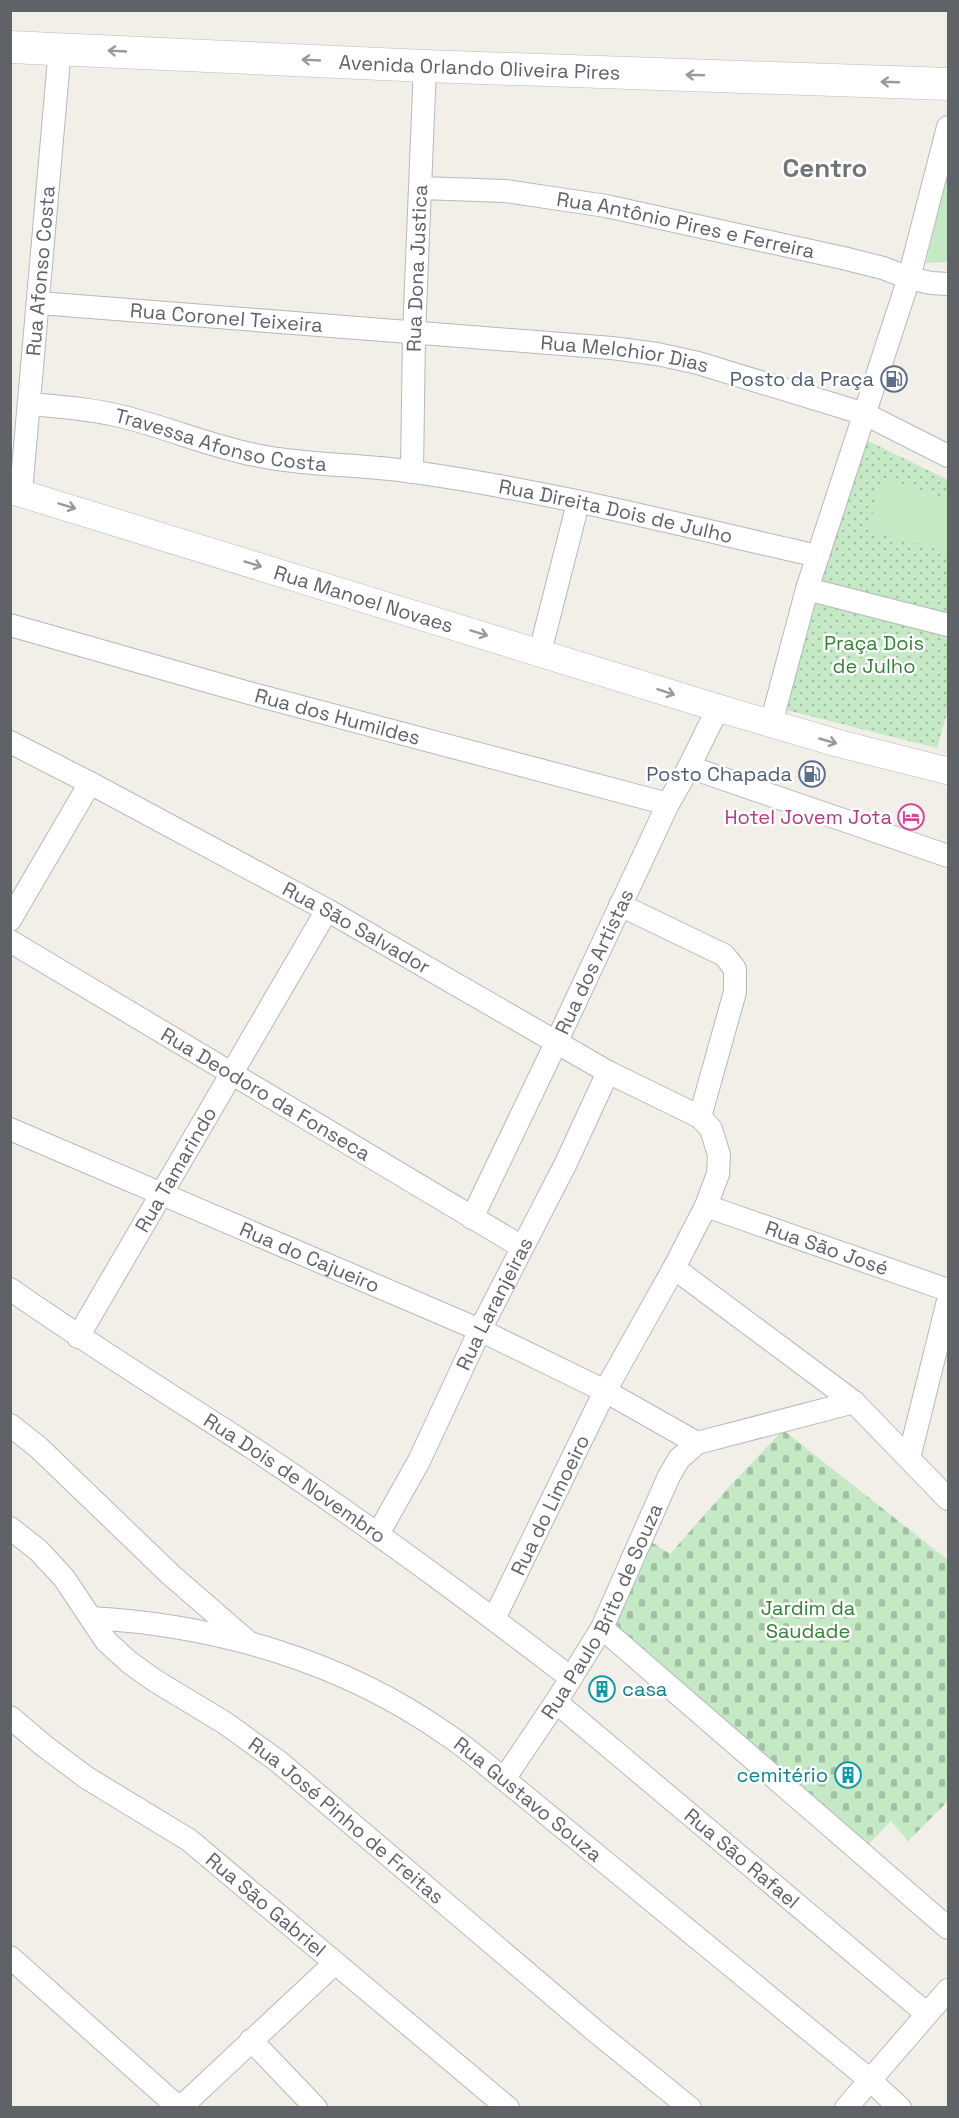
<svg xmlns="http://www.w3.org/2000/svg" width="959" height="2118" viewBox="0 0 959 2118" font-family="'Space Grotesk',sans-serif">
  <defs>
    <pattern id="green-dots" width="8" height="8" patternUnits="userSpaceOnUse" patternTransform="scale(1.5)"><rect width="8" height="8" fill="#c5e8c5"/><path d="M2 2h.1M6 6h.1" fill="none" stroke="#a3c0a4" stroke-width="1.8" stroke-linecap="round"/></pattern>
    <pattern id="cemetery-stones" width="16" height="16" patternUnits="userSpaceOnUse" patternTransform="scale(1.5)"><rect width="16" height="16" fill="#c5e8c5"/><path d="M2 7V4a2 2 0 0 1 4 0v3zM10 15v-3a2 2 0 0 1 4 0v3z" fill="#a3c0a4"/></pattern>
  </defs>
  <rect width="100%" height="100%" fill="#f1efe8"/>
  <polygon fill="url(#green-dots)" points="862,438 948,480 948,710 937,748 782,709"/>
  <polygon fill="url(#cemetery-stones)" points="783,1430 948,1560 948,1801 908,1841 891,1821 867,1846 614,1628 650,1541 670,1554 729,1487"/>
  <g fill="#c5e8c5">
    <polygon points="948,167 948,262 926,263"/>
    <polygon points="882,477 948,499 948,552 868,531"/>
  </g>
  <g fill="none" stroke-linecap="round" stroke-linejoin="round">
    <g stroke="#b5b8bc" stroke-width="24">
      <g id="minor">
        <path id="s1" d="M421 188 505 191 606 206 843 258 883 268 909 278 931 283 948 284"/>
        <path id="s2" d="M39 303 612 348 657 354 698 363 865 414 948 456"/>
        <path id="s3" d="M30 404C61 407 93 409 124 417 168 428 210 446 255 455 307 466 361 464 413 472 550 491 684 526 818 556"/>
        <path id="s4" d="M412 472 414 334 425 66"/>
        <path id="s5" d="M21 492 60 48"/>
        <polyline points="807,589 948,625"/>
        <path id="s6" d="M10 625 249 693 668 804"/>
        <polyline points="540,652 578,503"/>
        <polyline points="771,724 807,589 909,278 948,127"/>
        <path id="s7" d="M10 742 90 783 327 910 608 1072 700 1117 711 1129 719 1155 718 1174 706 1206 674 1268 605 1391 494 1619"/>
        <polyline points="689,767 948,856"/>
        <polyline points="620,905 724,955 735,969 735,992 700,1117"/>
        <polyline points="10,920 90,783"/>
        <path id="s8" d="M10 941 522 1247"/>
        <path id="s9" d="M10 1129 480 1330 605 1391 697 1443 854 1402"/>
        <path id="s10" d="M706 1206 948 1290"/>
        <path id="s11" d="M472 1218 556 1043 668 804 689 767 718 708"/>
        <polyline points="674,1268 854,1402 948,1499"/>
        <path id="s12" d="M10 1289C90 1345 172 1396 254 1449 363 1521 468 1599 571 1678"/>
        <path id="s13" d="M78 1337 327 910"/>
        <polyline points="10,1425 38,1447 171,1575 246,1640"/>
        <polyline points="909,1458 948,1301"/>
        <path id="s14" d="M10 1528 38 1550 64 1578 106 1641 129 1662 154 1680 225 1723 279 1762 594 2030 690 2108"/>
        <path id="s15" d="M378 1534 419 1461 480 1330 566 1163 608 1072"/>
        <path id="s16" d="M91 1618C217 1625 342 1661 446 1734 466 1747 485 1764 504 1779L870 2080 900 2108"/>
        <polyline points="602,1628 948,1928"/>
        <path id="s17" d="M556 1702 927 2014"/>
        <path id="s18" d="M10 1717 43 1745 87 1778 189 1840 508 2108"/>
        <path id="s19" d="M504 1779 556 1702 602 1628 669 1476 679 1459 697 1443"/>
        <polyline points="10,1957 179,2108"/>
        <polyline points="251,2040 316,2108"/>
        <polyline points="180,2108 335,1963"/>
        <polyline points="846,2108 948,1990"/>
      </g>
    </g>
    <g stroke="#b5b8bc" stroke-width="28">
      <g id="tertiary">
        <path id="s20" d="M10 490 718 708 837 743 948 771"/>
      </g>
    </g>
    <g stroke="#b6babf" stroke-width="33">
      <g id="secondary">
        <path id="s21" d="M10 47 425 66 948 84"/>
      </g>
    </g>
    <use href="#minor" stroke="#fff" stroke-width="22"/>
    <use href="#tertiary" stroke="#fff" stroke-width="27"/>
    <use href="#secondary" stroke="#fff" stroke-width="32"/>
  </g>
  <defs><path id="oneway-shaft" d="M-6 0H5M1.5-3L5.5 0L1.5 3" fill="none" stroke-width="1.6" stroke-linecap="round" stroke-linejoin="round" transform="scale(1.5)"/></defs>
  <g stroke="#979a9d">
    <use href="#oneway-shaft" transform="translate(117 51) rotate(-177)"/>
    <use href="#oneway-shaft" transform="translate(311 60) rotate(-177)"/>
    <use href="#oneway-shaft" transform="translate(695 75) rotate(-178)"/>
    <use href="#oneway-shaft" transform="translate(890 82) rotate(-178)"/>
    <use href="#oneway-shaft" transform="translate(67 506) rotate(17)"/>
    <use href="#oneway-shaft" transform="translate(253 564) rotate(17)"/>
    <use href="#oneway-shaft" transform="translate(479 633) rotate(17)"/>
    <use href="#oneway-shaft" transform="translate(666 692) rotate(18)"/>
    <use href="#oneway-shaft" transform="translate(828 741) rotate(16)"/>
  </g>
  <defs>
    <g id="fuel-ring" transform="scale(1.35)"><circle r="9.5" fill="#fff" stroke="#5c6f8a" stroke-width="1.5"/><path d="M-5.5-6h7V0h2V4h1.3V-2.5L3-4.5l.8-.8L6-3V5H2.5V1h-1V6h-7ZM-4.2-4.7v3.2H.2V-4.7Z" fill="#5c6f8a"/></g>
    <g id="hotel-ring" transform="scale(1.35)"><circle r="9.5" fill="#fff" stroke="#d1479c" stroke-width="1.5"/><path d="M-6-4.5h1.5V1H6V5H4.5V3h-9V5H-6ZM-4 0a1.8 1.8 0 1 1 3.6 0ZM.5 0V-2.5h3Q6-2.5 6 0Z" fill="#d1479c"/></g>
    <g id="building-ring" transform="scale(1.35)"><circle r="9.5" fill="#fff" stroke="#0f9aa8" stroke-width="1.5"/><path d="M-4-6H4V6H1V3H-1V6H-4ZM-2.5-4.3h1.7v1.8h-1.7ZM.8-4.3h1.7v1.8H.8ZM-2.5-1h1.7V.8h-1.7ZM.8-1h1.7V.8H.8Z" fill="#0f9aa8"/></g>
  </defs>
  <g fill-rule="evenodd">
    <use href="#fuel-ring" x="894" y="379"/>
    <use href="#fuel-ring" x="812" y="774"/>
    <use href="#hotel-ring" x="911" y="817"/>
    <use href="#building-ring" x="602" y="1689"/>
    <use href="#building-ring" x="848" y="1775"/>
  </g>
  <g text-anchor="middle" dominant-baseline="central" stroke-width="5" stroke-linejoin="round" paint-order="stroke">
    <g font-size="20" fill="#5f6368" stroke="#fff">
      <text stroke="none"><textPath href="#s21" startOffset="470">Avenida Orlando Oliveira Pires</textPath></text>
      <text stroke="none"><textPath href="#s1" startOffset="268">Rua Antônio Pires e Ferreira</textPath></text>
      <text stroke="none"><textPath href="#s4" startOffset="204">Rua Dona Justica</textPath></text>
      <text stroke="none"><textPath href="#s5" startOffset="222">Rua Afonso Costa</textPath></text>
      <text stroke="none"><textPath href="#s2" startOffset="188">Rua Coronel Teixeira</textPath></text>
      <text stroke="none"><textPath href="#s2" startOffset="588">Rua Melchior Dias</textPath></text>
      <text stroke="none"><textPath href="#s3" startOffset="195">Travessa Afonso Costa</textPath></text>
      <text stroke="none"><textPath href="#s3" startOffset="597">Rua Direita Dois de Julho</textPath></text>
      <text stroke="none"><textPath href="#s20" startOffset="370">Rua Manoel Novaes</textPath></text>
      <text stroke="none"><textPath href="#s6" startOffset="340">Rua dos Humildes</textPath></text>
      <text stroke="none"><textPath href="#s7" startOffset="393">Rua São Salvador</textPath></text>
      <text stroke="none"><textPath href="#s11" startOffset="284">Rua dos Artistas</textPath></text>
      <text stroke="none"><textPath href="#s8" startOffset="298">Rua Deodoro da Fonseca</textPath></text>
      <text stroke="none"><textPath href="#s13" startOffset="194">Rua Tamarindo</textPath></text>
      <text stroke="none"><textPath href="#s10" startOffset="128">Rua São José</textPath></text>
      <text stroke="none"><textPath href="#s9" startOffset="326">Rua do Cajueiro</textPath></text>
      <text stroke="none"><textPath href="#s15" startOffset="258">Rua Laranjeiras</textPath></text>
      <text stroke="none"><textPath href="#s12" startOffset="342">Rua Dois de Novembro</textPath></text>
      <text transform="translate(550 1505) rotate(-64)">Rua do Limoeiro</text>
      <text stroke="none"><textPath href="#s19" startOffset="195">Rua Paulo Brito de Souza</textPath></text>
      <text stroke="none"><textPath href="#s16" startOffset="483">Rua Gustavo Souza</textPath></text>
      <text stroke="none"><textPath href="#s14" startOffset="450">Rua José Pinho de Freitas</textPath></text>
      <text stroke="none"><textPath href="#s17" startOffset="243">Rua São Rafael</textPath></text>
      <text stroke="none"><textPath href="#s18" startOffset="318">Rua São Gabriel</textPath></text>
    </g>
    <g font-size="20" fill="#4e5e75" stroke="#fff" text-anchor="end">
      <text x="874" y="379">Posto da Praça</text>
      <text x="792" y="774">Posto Chapada</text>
    </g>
    <g font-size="20" fill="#348238" stroke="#fff">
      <text x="874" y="643">Praça Dois<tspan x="874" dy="23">de Julho</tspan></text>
      <text x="808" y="1608">Jardim da<tspan x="808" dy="23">Saudade</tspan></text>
    </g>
    <g font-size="20" fill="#b23c85" stroke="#fff" text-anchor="end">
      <text x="892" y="817">Hotel Jovem Jota</text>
    </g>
    <g font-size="20" fill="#0d838f" stroke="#fff" text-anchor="start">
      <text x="622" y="1689">casa</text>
      <text x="828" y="1775" text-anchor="end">cemitério</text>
    </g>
    <g font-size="26" font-weight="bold" fill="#70757a" stroke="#fff">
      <text x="825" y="168">Centro</text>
    </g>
  </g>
  <rect width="959" height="2118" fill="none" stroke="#5f6368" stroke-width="24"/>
</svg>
